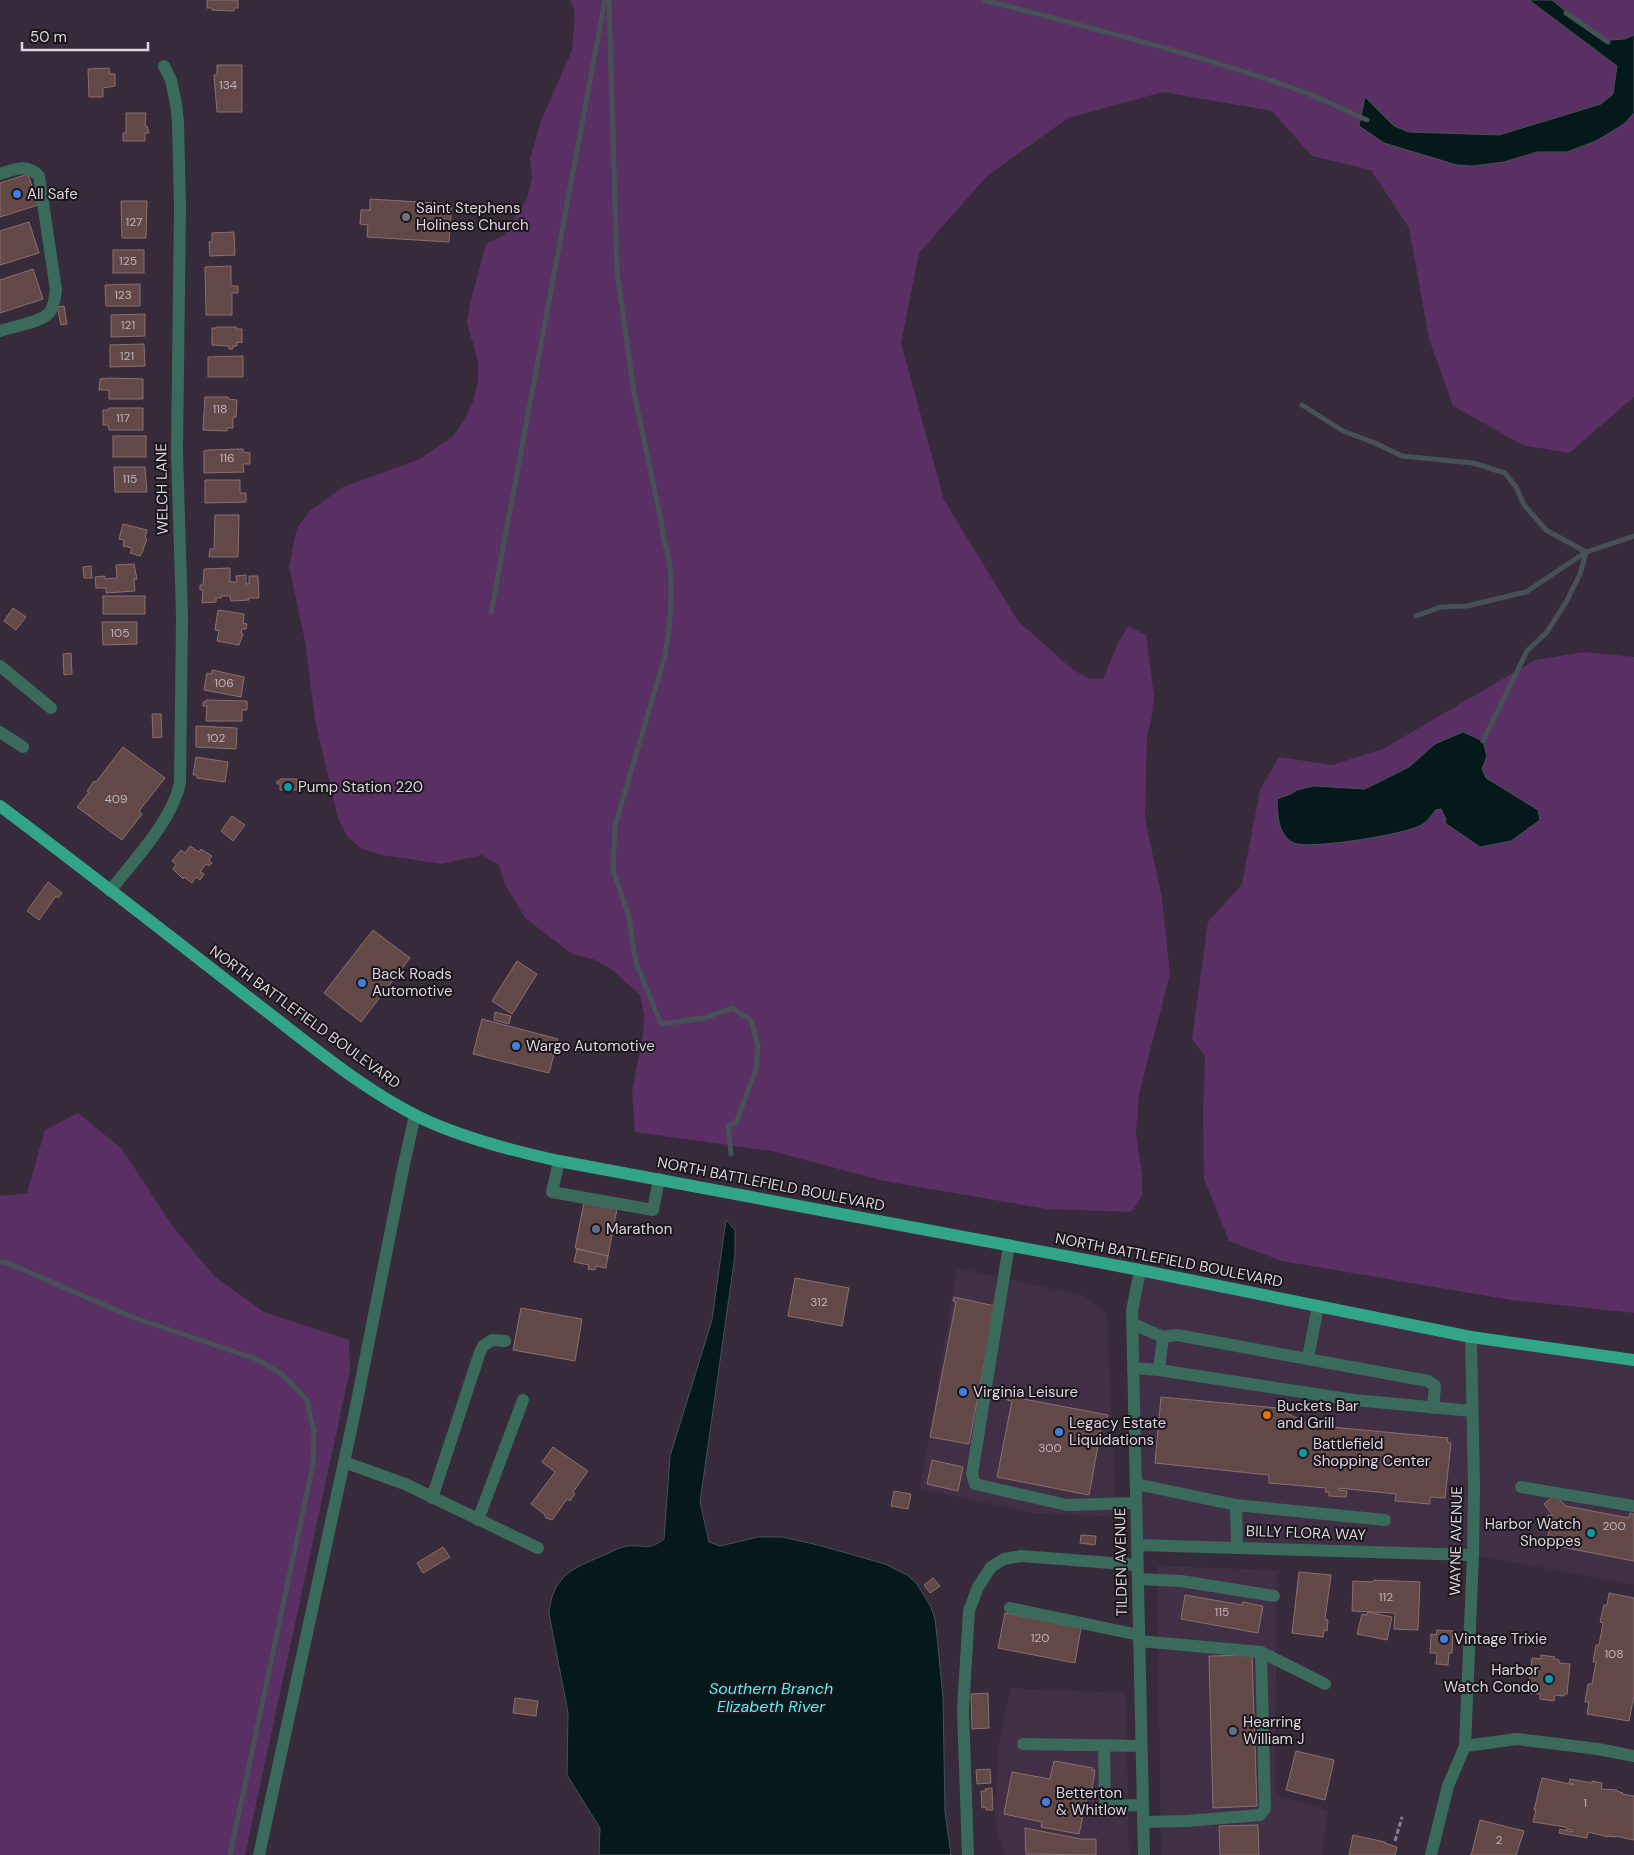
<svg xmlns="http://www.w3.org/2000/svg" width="1634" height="1855" viewBox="0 0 1634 1855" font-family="'DM Sans',sans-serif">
  <rect width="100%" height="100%" fill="#372a3a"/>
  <g fill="#412f45">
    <polygon points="957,1268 1082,1295 1107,1314 1116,1517 1034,1513 920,1489"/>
    <polygon points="1140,1270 1471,1337 1634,1358 1634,1585 1473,1555 1137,1545 1132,1311"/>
    <polygon points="1157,1566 1277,1570 1275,1795 1328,1810 1322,1855 1161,1855"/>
    <polygon points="1011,1688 1126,1693 1129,1855 1004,1855 997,1830 995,1807 1000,1735"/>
  </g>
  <g fill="#5a2f64" fill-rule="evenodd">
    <polygon points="570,0 1529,0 1617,66 1613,94 1601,104 1499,135 1409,132 1394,126 1366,97 1359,126 1504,162 1537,152 1567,152 1623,124 1634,113 1634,397 1569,453 1523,445 1453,406 1429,339 1409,228 1371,170 1312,156 1272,111 1163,92 1068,118 987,176 919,253 901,343 944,500 1018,621 1072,669 1090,679 1103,679 1118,643 1128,626 1146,635 1154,696 1152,716 1147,736 1145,819 1162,898 1170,974 1139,1094 1136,1134 1142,1175 1142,1196 1131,1212 1047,1209 884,1181 772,1151 635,1132 632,1092 643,1034 644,1014 640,995 610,968 593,959 572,954 525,918 505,884 499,865 482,855 442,864 382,855 362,849 347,836 338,818 315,720 305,641 289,566 297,528 310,511 343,487 420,459 453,436 465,419 473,401 478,381 478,361 467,323 470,303 486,244 504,235 527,198 532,178 530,159 541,121 572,50 575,11"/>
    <path d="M1552 0H1634V35C1627 38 1619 41 1611 40 1593 39 1565 12 1552 0Z"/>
    <path d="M1585 652 1634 657V1313L1511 1300 1282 1261 1229 1241 1204 1179 1203 1113 1205 1056 1192 1039 1208 922 1242 884 1260 790 1279 757 1332 765 1383 749 1535 660ZM1435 744 1487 756 1482 769 1486 778 1538 810 1446 819 1441 809 1277 799 1313 786 1365 789 1409 767Z"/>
    <polygon points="78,1113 122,1149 174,1228 215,1277 264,1312 349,1340 350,1370 245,1855 0,1855 0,1195 4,1196 27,1193 45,1130"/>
  </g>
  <g fill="#06191a" stroke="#465155">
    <polygon points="1529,0 1552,0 1595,35 1610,40 1625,39 1634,35 1634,113 1624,124 1596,141 1567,152 1537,152 1504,162 1473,166 1457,165 1384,143 1359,126 1365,97 1394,126 1409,132 1499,135 1601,104 1613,94 1617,66"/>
    <path d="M1463 732 1483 741 1487 756 1482 769 1486 778 1538 810 1540 820 1511 841 1480 847 1445 823 1446 819 1441 809 1436 810C1432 814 1428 821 1423 824 1410 834 1309 850 1294 843 1277 834 1278 816 1277 799L1291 794 1297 790 1313 786 1365 789 1409 767 1435 744Z"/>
    <path d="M726 1220 735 1230V1255L700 1502 709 1542 720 1546 758 1537H782L818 1545 885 1564 907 1575 917 1584 931 1607 935 1619 938 1646 943 1698 945 1812 951 1855H599L600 1828 567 1775 568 1713 549 1614C552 1577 571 1569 602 1556 610 1553 619 1547 628 1546 645 1544 647 1552 664 1539L670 1456 712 1320Z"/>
  </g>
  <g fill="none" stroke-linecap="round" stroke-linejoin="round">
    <g stroke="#465155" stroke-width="5">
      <path d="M609 0 617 271 634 393 662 525C662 539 669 552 670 567 673 596 670 627 665 656L615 826 613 870 629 917 636 963 661 1024 704 1018 732 1008 751 1020 758 1046 756 1069 736 1123 728 1125 731 1154"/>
      <path d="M984 0C1090 28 1198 54 1301 91 1324 99 1346 111 1367 120"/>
      <polyline points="1566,13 1608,42"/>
      <polyline points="1302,405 1343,431 1375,443 1402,456 1473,463 1505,473 1516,487 1524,505 1546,530 1586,552"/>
      <polyline points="491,613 605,0"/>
      <polyline points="1416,616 1441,607 1467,606 1526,592 1586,552 1634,536"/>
      <polyline points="1483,741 1527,651 1547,632 1566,602 1580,574 1586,553"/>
      <polyline points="0,1262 10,1264 132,1317 256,1359 284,1376 307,1400 314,1432 313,1464 230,1855"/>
    </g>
  </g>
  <g fill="#624948" stroke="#8b6f6f">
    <polygon points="207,0 238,0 238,8 234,8 234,11 212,10 212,8 207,8"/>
    <polygon points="217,65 242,65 242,112 217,112 214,75 217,75"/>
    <polygon points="109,68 110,74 115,74 115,86 103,88 103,97 89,97 88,69"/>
    <polygon points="126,113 146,113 145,126 147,126 149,133 145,133 145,141 123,141 123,133 126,133"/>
    <polygon points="28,174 38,205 0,217 0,183"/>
    <polygon points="370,199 452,204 449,242 367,237 368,225 360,224 361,210 370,210"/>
    <polygon points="121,201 147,201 146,238 122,238"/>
    <polygon points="29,222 39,253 0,265 0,231"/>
    <polygon points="234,232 235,255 210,256 209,242 212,241 212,233"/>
    <rect x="113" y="250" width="31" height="23"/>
    <polygon points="231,266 231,286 238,286 238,293 232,293 232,315 206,315 205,267"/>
    <polygon points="33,269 43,299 0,313 0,280"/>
    <polygon points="140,284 140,306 106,306 105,285"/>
    <polygon points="64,306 67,324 61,325 57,307"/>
    <polygon points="145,314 145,336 111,337 111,315"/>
    <polygon points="217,327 236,327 236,329 242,329 242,343 237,342 237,346 233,346 233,349 229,349 229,346 212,345 212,328 217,328"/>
    <polygon points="144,344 145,366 110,367 110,345"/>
    <polygon points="243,356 243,377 208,377 208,357"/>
    <polygon points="109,378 143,379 143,399 109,399 109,390 99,390 100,379"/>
    <polygon points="205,397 228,397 228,399 237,400 236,417 233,417 233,428 227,428 227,431 203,430"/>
    <polygon points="109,408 143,408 143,430 109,430 108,425 103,425 103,410 108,410"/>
    <rect x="113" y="436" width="33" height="21"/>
    <polygon points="243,449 243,452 250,453 250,464 243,464 244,472 204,473 204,451 209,450"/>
    <polygon points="114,467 145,467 147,492 115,492"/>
    <polygon points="205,480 240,480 240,493 246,493 246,502 205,503"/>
    <polygon points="215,515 239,515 238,557 209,557 210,549 214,549"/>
    <polygon points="123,524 147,530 145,538 147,539 144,547 142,547 144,549 140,556 130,553 132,548 123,546 124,540 119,539"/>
    <polygon points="134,564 137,579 134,579 135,591 106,593 106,588 96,588 95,577 105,576 105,579 117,578 116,565"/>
    <polygon points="91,566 92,578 84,578 83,567"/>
    <polygon points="230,568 230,582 237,582 236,576 246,575 246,584 249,584 249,576 258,576 259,598 248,598 249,600 231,601 230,596 221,596 221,598 216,598 216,602 202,603 203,590 200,590 200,585 203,585 204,569"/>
    <rect x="103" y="596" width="42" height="18"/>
    <polygon points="13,608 26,617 16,630 4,621"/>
    <polygon points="218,610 244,614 243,623 247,624 246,629 242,629 241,633 243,634 239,645 217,641 219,631 215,630"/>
    <polygon points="102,622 137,622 137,644 103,645"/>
    <polygon points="71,653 72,674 64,675 63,654"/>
    <polygon points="212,670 244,677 241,697 204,690 207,673 212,674"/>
    <polygon points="206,700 247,701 247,710 242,710 242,721 206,721 207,706 203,706 203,702 206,702"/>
    <polygon points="152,714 161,714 162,737 153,738"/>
    <polygon points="196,726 237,728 236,749 196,747"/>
    <polygon points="123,747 165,778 139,811 142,814 122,840 77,807 89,792 87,791 94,781 96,782"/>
    <polygon points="196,757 228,762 225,782 197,778 197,775 193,775"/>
    <polygon points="280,779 297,779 297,790 280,790 280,784 277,784 277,781 280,781"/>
    <polygon points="232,816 245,825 233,841 221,831"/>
    <polygon points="190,846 199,852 201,849 212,856 209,860 212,863 209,866 206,864 200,872 204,874 200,880 196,877 192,883 184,877 183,879 173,869 176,864 172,861 181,850 185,853"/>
    <polygon points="48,882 62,893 58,898 56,896 39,920 27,911"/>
    <polygon points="373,930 410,958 361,1022 324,993"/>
    <polygon points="517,961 537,974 512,1014 492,1001"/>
    <polygon points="495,1012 511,1016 509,1024 494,1020"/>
    <polygon points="482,1019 558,1039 549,1073 473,1054"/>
    <polygon points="584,1203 617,1209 608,1256 575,1248"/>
    <polygon points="577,1249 608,1256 606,1268 596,1266 595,1270 588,1269 589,1265 574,1262"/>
    <polygon points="795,1278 849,1288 842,1326 788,1316"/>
    <polygon points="954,1297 995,1306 969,1444 930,1437 956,1302 953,1301"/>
    <polygon points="521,1308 582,1319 575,1361 513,1350"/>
    <polygon points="1008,1396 1108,1415 1107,1419 1103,1418 1089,1495 997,1477 1012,1401 1007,1400"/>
    <polygon points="1161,1397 1277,1408 1310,1425 1448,1438 1447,1442 1451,1443 1445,1498 1430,1497 1430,1504 1395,1501 1396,1494 1339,1488 1339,1490 1347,1491 1346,1497 1329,1496 1329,1492 1325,1492 1326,1488 1269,1483 1269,1475 1155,1463"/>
    <polygon points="553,1447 588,1471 573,1492 575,1494 570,1501 567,1499 552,1520 546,1518 544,1514 531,1504 555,1472 542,1462"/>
    <polygon points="932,1460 963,1467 958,1491 927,1484"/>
    <polygon points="894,1491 911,1494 908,1509 891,1506"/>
    <polygon points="1555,1495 1566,1506 1629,1518 1630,1513 1634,1514 1634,1561 1546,1544 1551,1523 1547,1523 1548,1515 1552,1516 1552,1514 1544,1504"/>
    <polygon points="1081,1535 1096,1536 1095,1545 1080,1543"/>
    <polygon points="443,1547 450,1557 423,1573 417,1563"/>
    <polygon points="1299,1572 1331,1575 1325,1619 1328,1620 1327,1631 1324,1630 1323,1637 1292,1633"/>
    <polygon points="933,1578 940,1586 930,1593 924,1585"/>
    <polygon points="1374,1580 1420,1582 1418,1630 1394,1629 1395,1613 1352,1611 1353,1581 1373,1582"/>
    <polygon points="1609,1593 1634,1598 1634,1695 1629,1721 1587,1714 1589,1702 1585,1702 1588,1684 1592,1684 1596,1662 1593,1662 1596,1645 1599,1645 1603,1623 1600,1622 1604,1605 1607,1605"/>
    <polygon points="1185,1595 1242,1605 1243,1602 1263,1606 1258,1633 1181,1619"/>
    <polygon points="1368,1612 1392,1617 1387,1640 1357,1634 1362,1614 1367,1615"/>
    <polygon points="1005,1613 1081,1628 1075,1663 998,1648"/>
    <polygon points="1437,1630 1453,1631 1452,1653 1449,1653 1448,1665 1436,1664 1437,1653 1430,1653 1431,1634 1436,1635"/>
    <polygon points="1252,1655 1257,1806 1213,1808 1209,1656"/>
    <polygon points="1541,1655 1555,1657 1554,1659 1559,1660 1559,1663 1570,1664 1567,1694 1564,1694 1564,1696 1555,1695 1554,1701 1540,1699 1540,1694 1528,1693 1532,1658 1541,1659"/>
    <polygon points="988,1693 989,1728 972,1729 971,1694"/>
    <polygon points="515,1698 538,1701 536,1716 513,1713"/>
    <polygon points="1296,1751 1334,1760 1325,1800 1286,1790"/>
    <polygon points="1054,1761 1093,1768 1092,1770 1095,1770 1092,1789 1089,1788 1079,1834 1041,1827 1042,1822 1004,1814 1012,1772 1050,1779"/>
    <polygon points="990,1769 991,1783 977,1784 976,1770"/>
    <polygon points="1542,1778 1574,1785 1574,1784 1569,1783 1570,1779 1592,1783 1592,1781 1602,1783 1601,1789 1617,1790 1617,1791 1623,1793 1622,1794 1634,1796 1634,1840 1615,1836 1615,1837 1608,1836 1608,1837 1588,1832 1587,1838 1559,1833 1560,1829 1572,1832 1572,1830 1566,1829 1566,1827 1533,1822 1536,1810 1534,1810"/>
    <polygon points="992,1788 993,1810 986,1810 986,1807 982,1808 981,1791 986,1791 985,1789"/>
    <polygon points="1480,1820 1524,1831 1516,1855 1470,1855 1472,1852"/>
    <polygon points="1258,1825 1259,1855 1220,1855 1219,1826"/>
    <polygon points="1025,1828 1081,1839 1096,1839 1096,1855 1026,1854"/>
    <polygon points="1353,1835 1385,1842 1385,1843 1397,1847 1395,1855 1349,1855"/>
  </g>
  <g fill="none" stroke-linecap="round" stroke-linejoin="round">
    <polyline stroke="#887d8a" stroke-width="3" stroke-dasharray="5 2.5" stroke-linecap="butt" points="1395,1841 1402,1817"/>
    <g stroke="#3a6a5c" stroke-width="12">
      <path d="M0 174C15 169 27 163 39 176L56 290C55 297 54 307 49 313 42 322 12 327 0 331"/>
      <polyline points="0,666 51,708"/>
      <polyline points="0,732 23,747"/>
      <path d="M110 891C134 860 172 821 180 783L182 617 177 452 180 207 178 122 176 104 171 80 164 66"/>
      <polyline points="559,1161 552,1192 653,1210 659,1179"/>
      <polyline points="1009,1245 972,1474 975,1484 1067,1505 1136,1503"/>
      <polyline points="1140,1270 1132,1311 1144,1855"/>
      <polyline points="1133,1324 1163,1337"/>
      <polyline points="1308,1358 1318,1306"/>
      <polyline points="1133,1368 1159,1370 1354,1400 1472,1411"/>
      <polyline points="1159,1370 1163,1337 1177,1335 1428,1381 1435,1386 1433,1408"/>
      <polyline points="344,1462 405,1484 538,1548"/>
      <polyline points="1136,1484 1236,1505 1237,1547"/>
      <polyline points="1521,1487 1634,1506"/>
      <polyline points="432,1498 480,1352 483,1346 492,1340 505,1341"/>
      <polyline points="1236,1505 1385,1520"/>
      <polyline points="478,1520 523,1400"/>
      <polyline points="1137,1545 1473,1555"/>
      <polyline points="1138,1579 1181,1581 1274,1596"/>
      <polyline points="1010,1608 1139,1635"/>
      <polyline points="1139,1641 1261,1652 1325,1684"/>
      <polyline points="1023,1744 1141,1746"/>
      <polyline points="1104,1745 1105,1806 1143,1805"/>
      <polyline points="1465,1746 1517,1739 1598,1749 1634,1756"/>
      <polyline points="1143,1822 1186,1821 1260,1815 1265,1809 1261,1652"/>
      <polyline points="259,1855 354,1416 403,1169 415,1115"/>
      <polyline points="968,1855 963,1710 969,1611 978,1587 991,1567 1004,1559 1021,1556 1137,1565"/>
      <polyline points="1431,1855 1448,1786 1465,1746 1473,1555 1474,1487 1471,1337"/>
    </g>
    <path stroke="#32a488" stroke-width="12" d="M0 806C87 871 172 938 257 1004 311 1045 364 1091 425 1120 467 1139 513 1151 559 1161L1140 1270 1471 1337 1634 1360"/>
  </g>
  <g fill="#3f7fe0" stroke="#1b151c" stroke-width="2">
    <circle cx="17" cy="194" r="5"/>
    <circle cx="362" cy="983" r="5"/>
    <circle cx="516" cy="1046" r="5"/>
    <circle cx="963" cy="1392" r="5"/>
    <circle cx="1059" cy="1432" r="5"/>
    <circle cx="1444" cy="1639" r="5"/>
    <circle cx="1046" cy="1802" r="5"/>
  </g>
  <circle fill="#6b7280" stroke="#1b151c" stroke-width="2" cx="406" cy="217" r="5"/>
  <g fill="#0f9aa8" stroke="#1b151c" stroke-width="2">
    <circle cx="288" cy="787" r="5"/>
    <circle cx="1303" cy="1453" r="5"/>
    <circle cx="1591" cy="1533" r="5"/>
    <circle cx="1549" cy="1679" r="5"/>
  </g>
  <g fill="#5c6f8a" stroke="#1b151c" stroke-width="2">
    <circle cx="596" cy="1229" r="5"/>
    <circle cx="1233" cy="1731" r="5"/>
  </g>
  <circle fill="#e8710a" stroke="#1b151c" stroke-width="2" cx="1267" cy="1415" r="5"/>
  <g text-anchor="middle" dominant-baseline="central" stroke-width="4" stroke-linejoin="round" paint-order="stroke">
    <g font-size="12" fill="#beb1b9">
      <text x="228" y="85">134</text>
      <text x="134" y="222">127</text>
      <text x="128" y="261">125</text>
      <text x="123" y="295">123</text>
      <text x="128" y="325">121</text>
      <text x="127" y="356">121</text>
      <text x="220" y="409">118</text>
      <text x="123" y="418">117</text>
      <text x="227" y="458">116</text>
      <text x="130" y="479">115</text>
      <text x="120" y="633">105</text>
      <text x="224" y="683">106</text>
      <text x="216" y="738">102</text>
      <text x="116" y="799">409</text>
      <text x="819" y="1302">312</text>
      <text x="1050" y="1448">300</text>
      <text x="1614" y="1526">200</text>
      <text x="1386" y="1597">112</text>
      <text x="1222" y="1612">115</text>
      <text x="1040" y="1638">120</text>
      <text x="1614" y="1654">108</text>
      <text x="1585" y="1803">1</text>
      <text x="1499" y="1840">2</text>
    </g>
    <g font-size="15" fill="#ddd4df" stroke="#1b151c" text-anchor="start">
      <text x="27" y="194">All Safe</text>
      <text x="416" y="208">Saint Stephens<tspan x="416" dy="17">Holiness Church</tspan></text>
      <text x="298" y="787">Pump Station 220</text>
      <text x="372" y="974">Back Roads<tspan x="372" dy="17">Automotive</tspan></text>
      <text x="526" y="1046">Wargo Automotive</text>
      <text x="606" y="1229">Marathon</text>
      <text x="973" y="1392">Virginia Leisure</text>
      <text x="1277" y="1406">Buckets Bar<tspan x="1277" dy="17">and Grill</tspan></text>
      <text x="1069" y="1423">Legacy Estate<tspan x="1069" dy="17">Liquidations</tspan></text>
      <text x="1313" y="1444">Battlefield<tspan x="1313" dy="17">Shopping Center</tspan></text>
      <text x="1581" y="1524" text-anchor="end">Harbor Watch<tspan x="1581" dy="17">Shoppes</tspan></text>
      <text x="1454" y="1639">Vintage Trixie</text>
      <text x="1539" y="1670" text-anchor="end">Harbor<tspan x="1539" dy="17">Watch Condo</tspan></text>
      <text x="1243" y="1722">Hearring<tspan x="1243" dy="17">William J</tspan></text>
      <text x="1056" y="1793">Betterton<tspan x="1056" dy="17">&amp; Whitlow</tspan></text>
    </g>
    <g font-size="15" fill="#ddd4df" stroke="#1b151c">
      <text transform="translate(162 489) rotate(-91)">WELCH LANE</text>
      <text transform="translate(305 1017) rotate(36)">NORTH BATTLEFIELD BOULEVARD</text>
      <text transform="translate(771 1184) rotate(11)">NORTH BATTLEFIELD BOULEVARD</text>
      <text transform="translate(1169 1260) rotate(11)">NORTH BATTLEFIELD BOULEVARD</text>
      <text transform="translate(1306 1533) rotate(2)">BILLY FLORA WAY</text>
      <text transform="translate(1456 1541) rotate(-89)">WAYNE AVENUE</text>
      <text transform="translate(1121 1562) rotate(-91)">TILDEN AVENUE</text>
    </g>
    <g font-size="16" font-style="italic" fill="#58f1f8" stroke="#1b151c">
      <text x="771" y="1688">Southern Branch<tspan x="771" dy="18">Elizabeth River</tspan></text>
    </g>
  </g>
  <path d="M22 42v8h126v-8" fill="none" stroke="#ddd4df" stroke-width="2.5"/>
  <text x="30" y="42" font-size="15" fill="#ddd4df" stroke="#1b151c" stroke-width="4" paint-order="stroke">50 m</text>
</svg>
